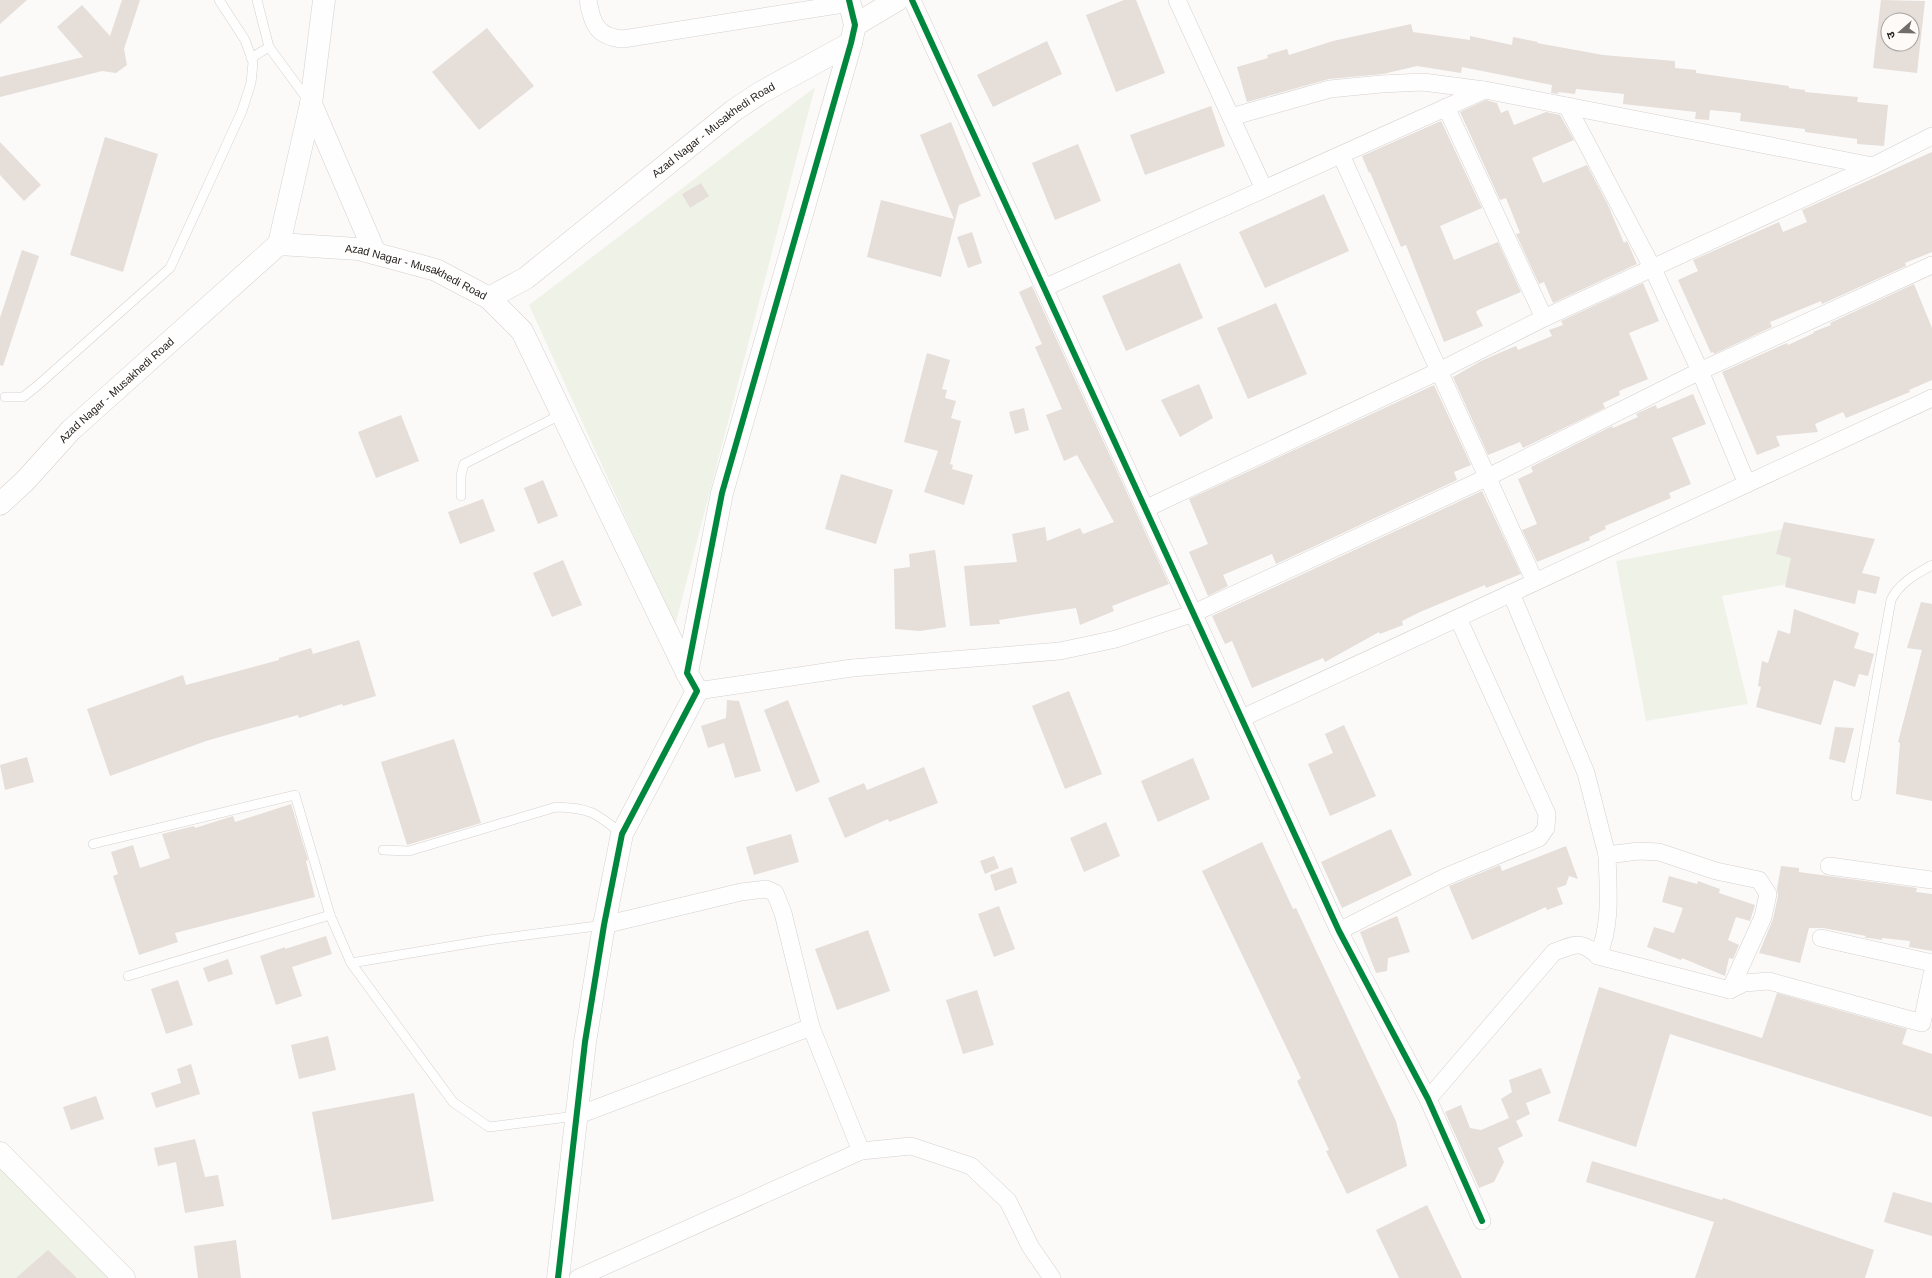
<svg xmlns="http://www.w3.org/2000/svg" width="1932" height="1278" viewBox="0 0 1932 1278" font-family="Helvetica,'Noto Sans Devanagari',sans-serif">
  <rect width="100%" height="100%" fill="#fcfaf9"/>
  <g fill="#eff3e7">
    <polygon points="815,87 675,626 529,305"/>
    <polygon points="1799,526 1810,580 1722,596 1748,704 1646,721 1616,561"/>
    <polygon points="0,1153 124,1278 0,1278"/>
  </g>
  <g fill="#e5ded9" fill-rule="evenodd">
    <polygon points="0,0 27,0 0,24"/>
    <polygon points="122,0 140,0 124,49 127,65 116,73 102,71 0,97 0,77 83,57 57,27 82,5 110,36"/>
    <polygon points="1124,0 1136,0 1165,73 1116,92 1086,15"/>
    <path d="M1881 0 1925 1 1917 73 1873 68ZM1888 20H1912V44H1888Z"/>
    <polygon points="1411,24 1413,32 1470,40 1470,36 1512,45 1513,37 1538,42 1537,43 1603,55 1675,61 1675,68 1696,70 1696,73 1789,86 1789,88 1805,90 1805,92 1858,97 1857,102 1888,105 1884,146 1857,144 1857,139 1805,132 1805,129 1740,121 1741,113 1710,110 1709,120 1695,119 1696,112 1623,104 1624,94 1576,89 1575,94 1558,92 1559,94 1551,93 1552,85 1462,67 1461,73 1417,66 1383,74 1329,79 1247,102 1237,67 1268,58 1267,55 1287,49 1289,55 1333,41"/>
    <polygon points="487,28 534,86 479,130 432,72"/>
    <polygon points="1047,41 1062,74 993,107 977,75"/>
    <polygon points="1486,100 1497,103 1501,113 1508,110 1514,125 1546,112 1560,115 1574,140 1532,158 1543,183 1587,165 1608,205 1624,243 1627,241 1637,264 1553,303 1544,282 1539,284 1516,234 1520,233 1506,198 1500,200 1460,112"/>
    <polygon points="1211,106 1225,146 1145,175 1130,135"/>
    <polygon points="1441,121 1482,208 1440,226 1454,260 1498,242 1521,292 1478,310 1476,312 1483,326 1444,342 1406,245 1401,247 1370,172 1369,173 1362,156"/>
    <polygon points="951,122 981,196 959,205 941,277 867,257 881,200 954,219 920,135"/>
    <polygon points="105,137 158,154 123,272 70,255"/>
    <polygon points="0,142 41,185 24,201 0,175"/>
    <polygon points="1078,144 1101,201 1055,220 1032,163"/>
    <polygon points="1932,152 1932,252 1905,263 1906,266 1822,304 1821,301 1770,322 1772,327 1714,354 1713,352 1711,353 1678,280 1698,271 1693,260 1779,222 1783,232 1807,222 1802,210"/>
    <polygon points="701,183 709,196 690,208 682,194"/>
    <polygon points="1324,194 1349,251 1265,288 1239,232"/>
    <polygon points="972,232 982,263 968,268 957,237"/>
    <polygon points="22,250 39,256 3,366 0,365 0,318"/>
    <polygon points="1180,263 1203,318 1126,351 1102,296"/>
    <polygon points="1643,283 1659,321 1629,333 1648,379 1619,391 1620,395 1603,403 1605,408 1523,448 1520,442 1488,455 1453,377 1481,361 1504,351 1516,346 1518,350 1552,336 1549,330 1563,325 1561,321"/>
    <polygon points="1914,284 1932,328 1932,380 1909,390 1910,392 1846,418 1843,412 1815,424 1818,432 1776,436 1780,446 1757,455 1722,372 1780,346 1787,343 1788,345 1814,333 1813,332 1831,325 1830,323"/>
    <polygon points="1032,286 1169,584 1112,606 1114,611 1080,625 1076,608 999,620 1000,624 970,626 964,566 1017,562 1012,534 1045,527 1047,541 1080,528 1083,534 1114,522 1077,455 1064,461 1046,415 1062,409 1035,347 1042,344 1019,292"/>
    <polygon points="1276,303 1307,374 1248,399 1217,328"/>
    <polygon points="927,353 950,360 942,389 947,390 945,398 956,401 951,418 961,421 950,464 953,465 952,469 973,475 964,505 924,492 938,451 904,442"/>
    <polygon points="1199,384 1213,418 1180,437 1161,400"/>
    <polygon points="1434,385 1471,465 1454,472 1457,480 1276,564 1272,554 1223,575 1228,586 1208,596 1189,552 1208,544 1189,499"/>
    <polygon points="1693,394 1706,424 1672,438 1691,484 1669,493 1671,498 1605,526 1606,529 1589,537 1590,540 1537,562 1522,530 1537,524 1518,479 1533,472 1531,467 1612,426 1613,428 1638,417 1636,414 1640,412 1656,405 1657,409"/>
    <polygon points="1024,408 1029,430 1015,434 1009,412"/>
    <polygon points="401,415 419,461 376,478 358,432"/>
    <polygon points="841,474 893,490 876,544 825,529"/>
    <polygon points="543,480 558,516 538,524 524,488"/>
    <polygon points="1482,491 1521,574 1486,588 1485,585 1420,612 1402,621 1403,625 1380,634 1379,632 1325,662 1323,658 1252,688 1232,641 1225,644 1212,616"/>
    <polygon points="483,499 495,531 460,544 448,512"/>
    <polygon points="1784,522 1875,539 1862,573 1880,577 1876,594 1858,590 1855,604 1785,587 1791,558 1776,554"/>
    <polygon points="935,550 946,627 920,631 895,629 894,569 910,567 909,554"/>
    <polygon points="563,560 582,605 552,617 533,573"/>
    <polygon points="1921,602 1932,604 1932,801 1896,794 1900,743 1898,742 1922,650 1907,648"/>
    <polygon points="1794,609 1859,633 1854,648 1874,654 1868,676 1859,674 1855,687 1834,680 1821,725 1756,707 1761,687 1758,686 1762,661 1768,663 1778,630 1790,634"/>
    <polygon points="359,640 376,696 343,706 342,704 299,718 298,715 206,741 110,776 87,709 183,675 186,685 279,660 279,658 311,648 313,654"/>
    <polygon points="1069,691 1102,774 1065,789 1032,706"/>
    <polygon points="727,700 739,701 761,771 735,778 724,743 708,748 701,726 726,718"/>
    <polygon points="788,700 820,782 796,792 764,710"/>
    <polygon points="1344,725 1376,796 1330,816 1308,764 1333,753 1325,734"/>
    <polygon points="1835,727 1854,728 1845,763 1829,759"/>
    <polygon points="454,739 481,823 407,845 381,762"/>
    <polygon points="27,757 34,782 5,790 0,765"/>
    <polygon points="1193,758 1210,799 1158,822 1141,781"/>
    <polygon points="924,767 938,803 889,822 888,819 845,838 828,798 864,783 867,790"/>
    <polygon points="291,804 308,860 306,861 315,897 175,933 178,942 139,955 113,876 118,874 111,852 133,845 140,868 170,858 162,834 194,826 195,828 233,816 235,822"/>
    <polygon points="1106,822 1120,856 1084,872 1070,838"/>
    <polygon points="1391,829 1412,875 1342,908 1321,862"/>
    <polygon points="791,834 799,862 754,875 746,847"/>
    <polygon points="1262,842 1293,909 1296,908 1396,1121 1407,1166 1347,1194 1326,1151 1329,1150 1297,1081 1301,1078 1202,871"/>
    <polygon points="1566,846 1578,879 1569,876 1566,885 1557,888 1563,904 1547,910 1546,907 1472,940 1449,886 1500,865 1502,871"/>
    <polygon points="994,856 999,868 985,874 980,861"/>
    <polygon points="1781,866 1799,868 1799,872 1917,888 1916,892 1932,894 1932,951 1909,947 1910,941 1882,938 1882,940 1869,938 1865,938 1866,936 1823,928 1809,928 1800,963 1759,953 1773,919 1778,896 1777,889"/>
    <polygon points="1012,867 1017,883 995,891 990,875"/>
    <polygon points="1669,876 1697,884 1698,881 1720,889 1719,893 1755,905 1750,921 1736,917 1728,940 1739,945 1733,959 1729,958 1725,976 1682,958 1681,960 1647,947 1654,927 1674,933 1683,908 1662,902"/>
    <polygon points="999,906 1015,949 994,957 978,914"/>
    <polygon points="1397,916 1410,952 1388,958 1387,971 1376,973 1360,932"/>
    <polygon points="868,930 890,991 837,1010 815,949"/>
    <polygon points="326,936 332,954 292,967 302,996 276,1005 260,956 285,947 285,949"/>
    <polygon points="228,959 233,974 208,982 203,968"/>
    <polygon points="178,980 193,1025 166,1034 151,989"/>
    <polygon points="1599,987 1762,1038 1777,993 1907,1029 1902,1044 1932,1054 1932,1117 1670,1034 1636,1147 1558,1121"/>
    <polygon points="977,990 994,1045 963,1054 946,1000"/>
    <polygon points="328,1036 336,1070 299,1079 291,1045"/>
    <polygon points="191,1064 200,1094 156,1108 151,1093 181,1083 177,1069"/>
    <polygon points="1541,1068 1551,1093 1526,1103 1530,1114 1516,1121 1523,1136 1498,1148 1504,1162 1494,1182 1479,1188 1445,1112 1461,1105 1470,1128 1481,1130 1509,1118 1501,1099 1512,1092 1509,1080"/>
    <polygon points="414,1093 434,1201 332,1220 312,1112"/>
    <polygon points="96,1096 104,1119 71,1130 63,1107"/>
    <polygon points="195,1139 205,1177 218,1175 224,1206 185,1213 176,1162 158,1166 154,1148"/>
    <polygon points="1592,1161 1722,1200 1723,1198 1874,1250 1865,1278 1695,1278 1714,1222 1586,1182"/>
    <polygon points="1893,1192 1932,1203 1932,1236 1884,1222"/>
    <polygon points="1427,1205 1462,1278 1399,1278 1376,1230"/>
    <polygon points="236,1240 241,1278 198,1278 194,1246"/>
    <polygon points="48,1250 77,1278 16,1278"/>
  </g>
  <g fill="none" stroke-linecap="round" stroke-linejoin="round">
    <g stroke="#d4d1ce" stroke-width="10">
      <g id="service">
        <polyline points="257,0 269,47 308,100"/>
        <polyline points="251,58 269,47"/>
        <polyline points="5,397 23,397 37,386 170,268 242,111 251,83 253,62 245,40 219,0"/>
        <polyline points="461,496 461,475 464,464 562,414"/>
        <path d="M1856 796 1891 600C1899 583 1916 574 1932 565"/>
        <polyline points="93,844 295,795 330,915 351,963 453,1102 489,1127 576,1116"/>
        <path d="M383 850 409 851 556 807C591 808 596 813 622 834"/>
        <polyline points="351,963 489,940 604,925"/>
        <polyline points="128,976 330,915"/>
      </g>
    </g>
    <g stroke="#d4d1ce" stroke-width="18">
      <g id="minor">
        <path d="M588 0C592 24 597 37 623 39L850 3"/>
        <polyline points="912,0 1339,931 1428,1099 1482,1221"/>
        <polyline points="1177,0 1264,189"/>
        <polyline points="1567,106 1653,269 1700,371 1747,484"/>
        <polyline points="1446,107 1544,318"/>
        <polyline points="1231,117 1330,89 1381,84 1423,82 1484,90"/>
        <polyline points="1341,155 1535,582"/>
        <polyline points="1046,287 1485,90 1873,166"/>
        <polyline points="1147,508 1439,371 1544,318 1873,166 1932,136"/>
        <polyline points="1511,593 1586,773 1607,855 1639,851 1659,852 1716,871 1759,880 1768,894 1763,917 1730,990"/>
        <polyline points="697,691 852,668 1060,651 1116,639 1194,613 1488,477 1700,371 1932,265"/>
        <polyline points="1242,718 1932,398"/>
        <polyline points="1829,866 1932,880"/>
        <polyline points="604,925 741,892 766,889 775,893 783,913 811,1027"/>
        <polyline points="1339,931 1445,877 1539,838 1546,828 1547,814 1458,618"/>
        <polyline points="1821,938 1932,963"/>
        <path d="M1598 956C1612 924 1608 889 1607 855"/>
        <path d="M1428 1099 1554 952C1575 945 1580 939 1598 956L1730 990 1744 983 1769 981 1922 1023 1932 974"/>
        <polyline points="576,1116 811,1027 861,1151"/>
        <polyline points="578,1278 861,1151 911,1146 971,1166 1008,1201 1030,1246 1052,1278"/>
      </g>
    </g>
    <g stroke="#d4d1ce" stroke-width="23">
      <g id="tertiary">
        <polyline points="855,25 897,0"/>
        <polyline points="311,104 375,253"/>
        <polyline points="279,244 311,104 324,0"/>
        <path id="s1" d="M489 298 526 278 733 111 760 93 851 43"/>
        <path id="s2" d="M0 504 25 481 71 430 279 244 358 249 436 270 489 298 522 331 687 673"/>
        <polyline points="0,1153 124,1278"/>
        <polyline points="558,1278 585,1042 604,925 622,834 697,691 687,673 722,493 851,43 855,25 849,0"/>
      </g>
    </g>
    <use href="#service" stroke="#fffefe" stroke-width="9"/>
    <use href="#minor" stroke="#fffefe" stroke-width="17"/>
    <use href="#tertiary" stroke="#fffefe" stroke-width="22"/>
    <g stroke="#fdfaf8" stroke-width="8">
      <g id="cycleway">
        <polyline points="912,0 1339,931 1428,1099 1482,1221"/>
        <polyline points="558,1278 585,1042 604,925 622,834 697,691 687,673 722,493 851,43 855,25 849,0"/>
      </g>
    </g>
    <use href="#cycleway" stroke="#00873e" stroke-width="6"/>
  </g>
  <g text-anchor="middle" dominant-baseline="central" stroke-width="3" stroke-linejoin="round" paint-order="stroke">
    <g font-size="11" fill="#26211d" stroke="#fdfaf8">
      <text stroke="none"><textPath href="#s1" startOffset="281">Azad Nagar - Musakhedi Road</textPath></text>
      <text stroke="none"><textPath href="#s2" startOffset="523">Azad Nagar - Musakhedi Road</textPath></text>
      <text stroke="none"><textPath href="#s2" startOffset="163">Azad Nagar - Musakhedi Road</textPath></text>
    </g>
  </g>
  <g transform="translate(1900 32) rotate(250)"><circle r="19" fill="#fdfaf8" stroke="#a7a3a0"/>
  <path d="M0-3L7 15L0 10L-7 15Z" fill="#716d6a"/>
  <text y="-6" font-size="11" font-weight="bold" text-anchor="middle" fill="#26211d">उ</text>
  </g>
</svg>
